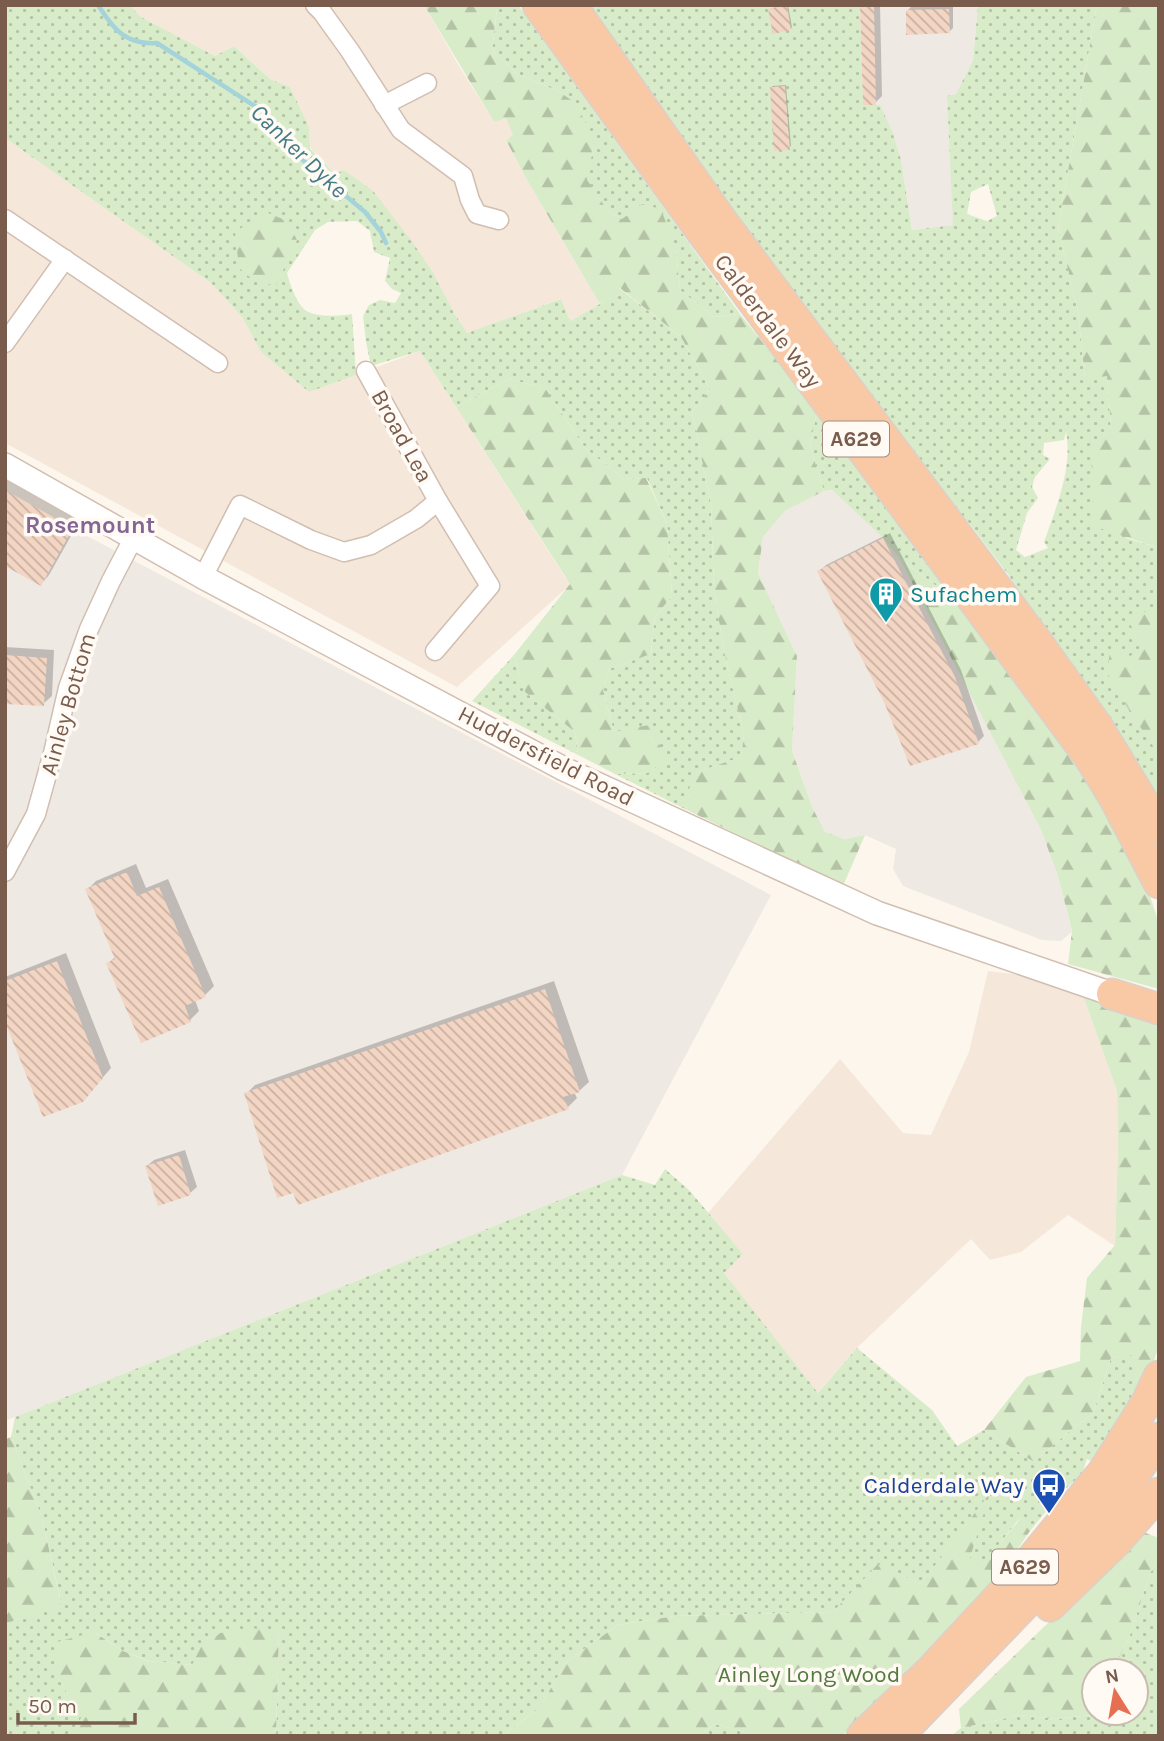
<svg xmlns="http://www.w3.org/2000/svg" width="1164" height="1741" viewBox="0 0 1164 1741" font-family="Karla,sans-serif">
  <defs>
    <pattern id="green-dots" width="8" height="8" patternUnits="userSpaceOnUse" patternTransform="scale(1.75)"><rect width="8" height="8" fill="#d8ecc9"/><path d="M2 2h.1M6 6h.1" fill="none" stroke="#b4c2a5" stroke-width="1.8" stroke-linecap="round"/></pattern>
    <pattern id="forest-firs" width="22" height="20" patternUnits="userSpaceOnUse" patternTransform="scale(1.75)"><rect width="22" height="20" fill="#d8ecc9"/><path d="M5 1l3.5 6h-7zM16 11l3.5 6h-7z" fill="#b4c2a5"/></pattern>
    <pattern id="building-back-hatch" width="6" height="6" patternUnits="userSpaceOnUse" patternTransform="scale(1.75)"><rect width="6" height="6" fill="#f3d5c3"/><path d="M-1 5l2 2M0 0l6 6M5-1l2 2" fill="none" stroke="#cab0a1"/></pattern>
  </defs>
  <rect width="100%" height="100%" fill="#fdf6ec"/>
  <g fill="#f5e8da">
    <polygon points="130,5 424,5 459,66 494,122 506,117 514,135 506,140 527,180 600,304 570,321 560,299 467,334 454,313 335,174 310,147 309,127 290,87 270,79 234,46 215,56 141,17"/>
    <polygon points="5,138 211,283 242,317 261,352 309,392 420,351 570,585 457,687 5,443"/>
    <polygon points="988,971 1014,974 1084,998 1117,1091 1118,1148 1115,1246 1068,1215 1021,1252 990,1260 971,1239 857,1348 818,1393 723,1272 743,1254 708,1213 840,1059 903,1133 931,1135 969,1052"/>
  </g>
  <g fill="#efe9e4">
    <polygon points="860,5 978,5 973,60 956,94 947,96 954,225 912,230 901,160 863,105"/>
    <polygon points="832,490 883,538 899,558 1041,830 1058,876 1072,932 1061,941 1042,940 903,886 893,869 896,849 865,835 844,839 824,832 813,809 792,751 797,656 758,573 763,537 785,511 824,491"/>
    <polygon points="5,493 771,895 622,1175 5,1421"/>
  </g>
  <g fill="url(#green-dots)" fill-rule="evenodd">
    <path d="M5 5H130L141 17 215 56 234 46 270 79 290 87 309 127 310 148 335 174 344 170 373 191 411 240 432 271 454 313 467 333 561 299 570 321 600 304 619 288 681 337 710 389 692 412 711 504 714 591 725 656 744 735 741 757 692 774 687 810 615 774 648 773 614 732 603 690 609 669 651 654 655 617 672 596 667 524 647 478 624 479 585 448 545 388 509 379 456 407 420 351 371 366 366 342 363 316 369 305 380 300 395 303 401 293 392 289 385 281 390 258 374 252 370 231 357 221 328 222 315 230 287 273C290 284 296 303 305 310 316 318 339 316 352 314L356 375 309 392 261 352 242 317 211 283 5 138Z"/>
    <polygon points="492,5 518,5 740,314 714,317 680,290 676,250 642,205 622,219 608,211 586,180 593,149 558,91 517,74 492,50 497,9"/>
    <path d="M575 5H860L863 105H880L892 131 901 160 912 230 953 225 947 96 956 94 973 60 978 5H1097L1058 228 1078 311 1085 378 1107 375 1111 430 1126 538 1159 548V814L1026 611 1010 577 969 523 943 499ZM988 184 997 216 987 221 967 214 971 192ZM1066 432C1073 467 1056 508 1044 542L1048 548 1025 557 1016 550 1027 513 1038 498 1032 487 1035 477 1050 459 1043 455 1044 443 1064 440Z"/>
    <polygon points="817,411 959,603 899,558 883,538 832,490 824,491 810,446"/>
    <polygon points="514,655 525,692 575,732 578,755 472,701"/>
    <polygon points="665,1169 689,1190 743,1254 724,1273 818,1393 857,1348 932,1410 957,1446 984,1430 1034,1462 1073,1428 1093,1414 1111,1358 1136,1354 1135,1380 1149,1375 1097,1464 1087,1459 1082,1474 1061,1493 1030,1531 1019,1519 981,1567 970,1558 988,1496 921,1584 878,1565 833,1612 675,1616 618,1625 567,1661 539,1708 503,1736 276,1736 279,1632 192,1665 149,1661 123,1651 96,1633 57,1676 82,1717 74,1736 5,1736 5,1623 62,1606 42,1518 11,1437 15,1417 622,1175 655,1185"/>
    <polygon points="1159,1559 1159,1736 951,1736 961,1728 1020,1715 1056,1719 1091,1715 1094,1709 1094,1713 1136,1713 1136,1671 1113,1671 1129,1638 1150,1573"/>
    <polygon points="715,1724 749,1733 746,1736 698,1736"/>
  </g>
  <g fill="url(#forest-firs)">
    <polygon points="424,5 492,5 497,8 492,50 517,74 558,91 574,102 593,135 593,149 587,180 608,211 622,219 642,204 661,209 676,250 680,290 714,317 740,314 817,411 810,446 824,491 785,511 763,537 758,573 797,656 792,751 813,809 825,832 844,839 865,835 843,886 687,810 691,774 741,757 744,735 725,656 714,591 711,504 692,412 710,389 681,337 620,288 600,304 527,180 506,140 513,135 506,118 494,122"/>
    <polygon points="1097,5 1159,5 1159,548 1093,526 1091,446 1111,429 1107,376 1085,379 1078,311 1058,228"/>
    <polygon points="266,212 287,221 297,240 276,286 253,280 239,268 235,232"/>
    <polygon points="509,379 545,388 585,448 624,479 646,478 667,524 672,596 655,617 651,654 609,669 603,690 614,732 649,725 667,759 648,773 615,774 578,755 575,732 525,692 514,655 570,584 456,407"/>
    <polygon points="899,558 959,603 1054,730 1097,794 1149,893 1159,924 1159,989 1068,964 1072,931 1058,876 1041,830"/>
    <polygon points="1143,611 1159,616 1159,755 1129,710 1107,673 1110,651 1130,656 1143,649 1126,616"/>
    <polygon points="1084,998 1159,1019 1159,1346 1149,1375 1134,1381 1135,1355 1111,1358 1093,1414 1073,1428 1034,1462 984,1430 1026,1377 1080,1361 1081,1327 1087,1278 1115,1245 1118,1148 1117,1091"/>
    <polygon points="11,1437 42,1518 62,1607 5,1623 5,1439"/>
    <polygon points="990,1493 970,1558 981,1566 1020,1519 1030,1531 994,1583 842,1736 746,1736 748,1733 715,1724 698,1736 503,1736 539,1708 567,1661 618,1625 675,1616 833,1612 878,1564 921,1584"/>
    <polygon points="1135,1529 1159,1538 1159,1559 1150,1573 1129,1638 1113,1671 1094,1671 1094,1709 1091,1715 1056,1719 1020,1715 961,1728 959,1709 1050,1621"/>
    <polygon points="248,1628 279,1631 276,1736 74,1736 81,1717 57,1676 57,1642 94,1632 123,1651 148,1661 192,1665 202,1644 223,1632"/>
  </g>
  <g fill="#0003">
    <polygon points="784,5 788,5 792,27 791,29 770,9"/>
    <polygon points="862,5 880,5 882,96 875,103"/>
    <polygon points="953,5 953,28 949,32 907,11 911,7"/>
    <polygon points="786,85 791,146 789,148 772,88 773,86"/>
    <polygon points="5,477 81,518 49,575 41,584 5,564"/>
    <polygon points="890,533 961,670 984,736 978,742 886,701 819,572 826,565"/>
    <polygon points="5,647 54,650 52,696 43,704 5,702"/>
    <polygon points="136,864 146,888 168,879 214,986 205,995 195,1000 199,1011 190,1020 108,964 116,956 87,890 96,881"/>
    <polygon points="66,953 111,1068 92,1090 5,1017 5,977"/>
    <polygon points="554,981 589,1082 579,1091 574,1092 577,1098 568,1107 294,1191 246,1094 255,1085"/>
    <polygon points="185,1150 197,1187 190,1193 147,1166 154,1160"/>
  </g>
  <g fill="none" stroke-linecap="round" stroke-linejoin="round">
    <path stroke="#a5d3da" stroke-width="4.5" d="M98 5C114 30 126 45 157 43L264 112 285 145 365 212 381 232 386 243"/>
  </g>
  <g fill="url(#building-back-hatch)">
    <polygon points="787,5 791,30 773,34 768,9"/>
    <polygon points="860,5 874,5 876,105 863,105"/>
    <polygon points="949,9 950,33 906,35 906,10"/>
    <polygon points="785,86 790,150 774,151 770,87"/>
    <polygon points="5,490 73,528 41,586 5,566"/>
    <polygon points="883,538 955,677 979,744 910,766 884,702 817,571"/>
    <polygon points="5,655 47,658 44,706 5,704"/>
    <polygon points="127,872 137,896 159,887 206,997 185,1006 191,1022 141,1043 106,963 115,959 85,889"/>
    <polygon points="57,961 103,1078 83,1102 43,1117 5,1022 5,981"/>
    <polygon points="545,989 580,1092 563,1097 569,1109 298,1205 293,1193 277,1198 244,1093"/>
    <polygon points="179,1155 191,1195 158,1206 145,1166"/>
  </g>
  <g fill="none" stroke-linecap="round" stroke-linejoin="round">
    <g stroke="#d1beb0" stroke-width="21">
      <g id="minor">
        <polyline points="315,5 322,12 350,51 401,130 463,176 470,200 477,214 499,220"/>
        <polyline points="384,105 427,83"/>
        <polyline points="5,219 218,363"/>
        <polyline points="5,343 65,259"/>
        <polyline points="203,577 240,505 311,540 344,552 371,545 416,519 438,501 366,371"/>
        <polyline points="435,651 490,586 438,501"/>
        <polyline points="5,872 36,814 53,753 68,688 89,629 111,581 134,537"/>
      </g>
    </g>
    <g stroke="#d1beb0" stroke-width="26">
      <polyline id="tertiary" points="5,465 203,577 564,769 877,913 1112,994"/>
    </g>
    <g stroke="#dad1cd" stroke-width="33">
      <g id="trunk">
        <polyline points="538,5 696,224 1090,758 1115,799 1159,883"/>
        <polyline points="571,5 722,221 1040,646 1097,726 1159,828"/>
        <polyline points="1112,994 1159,1009"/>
        <polyline points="1050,1606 1115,1543 1159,1493"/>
        <polyline points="862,1736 930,1671 1011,1584 1103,1472 1147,1402 1159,1376"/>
        <polyline points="898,1736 1058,1570 1118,1499 1159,1438"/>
      </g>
    </g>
    <use href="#minor" stroke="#fff" stroke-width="18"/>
    <use href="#tertiary" stroke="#fff" stroke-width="23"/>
    <use href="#trunk" stroke="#f9c8a4" stroke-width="30"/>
  </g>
  <defs>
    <g id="building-pin" transform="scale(1.75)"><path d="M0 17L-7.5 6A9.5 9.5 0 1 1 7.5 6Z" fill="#0f9aa8" stroke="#fffaf3"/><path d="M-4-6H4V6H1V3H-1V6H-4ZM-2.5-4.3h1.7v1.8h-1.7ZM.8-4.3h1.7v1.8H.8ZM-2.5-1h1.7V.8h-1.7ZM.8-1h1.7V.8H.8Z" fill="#fff"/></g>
    <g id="bus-pin" transform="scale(1.75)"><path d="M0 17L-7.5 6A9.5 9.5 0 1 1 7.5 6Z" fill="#1a4fb4" stroke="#fffaf3"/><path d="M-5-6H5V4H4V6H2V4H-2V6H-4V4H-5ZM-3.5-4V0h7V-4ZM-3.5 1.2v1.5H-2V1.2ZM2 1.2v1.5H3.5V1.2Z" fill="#fff"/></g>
  </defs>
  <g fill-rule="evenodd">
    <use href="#building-pin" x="886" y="594"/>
    <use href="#bus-pin" x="1049" y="1485"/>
  </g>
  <g text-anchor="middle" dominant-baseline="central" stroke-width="7" stroke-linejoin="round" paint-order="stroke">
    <g fill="#fffaf3" stroke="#a28b7f" stroke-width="2">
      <rect x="823" y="421.5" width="66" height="35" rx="5"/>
      <rect x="992" y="1549.5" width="66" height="35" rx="5"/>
    </g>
    <g font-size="21" font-weight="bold" fill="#7a5c4d">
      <text x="856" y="439">A629</text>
      <text x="1025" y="1567">A629</text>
    </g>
    <g font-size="23" fill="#7a5c4d" stroke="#fffaf3">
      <text transform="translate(768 321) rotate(53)">Calderdale Way</text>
      <text transform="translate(402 436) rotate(61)">Broad Lea</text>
      <text transform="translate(68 704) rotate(-74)">Ainley Bottom</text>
      <text transform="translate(546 756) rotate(27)">Huddersfield Road</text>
    </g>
    <g font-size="23" fill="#0d838f" stroke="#fffaf3" text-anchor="start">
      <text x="910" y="594">Sufachem</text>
    </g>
    <g font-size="23" fill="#164399" stroke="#fffaf3" text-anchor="end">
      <text x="1024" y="1485">Calderdale Way</text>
    </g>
    <g font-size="23" fill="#537a41" stroke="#fffaf3">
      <text x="809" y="1674">Ainley Long Wood</text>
    </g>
    <g font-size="24" font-style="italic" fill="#437c86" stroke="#fffaf3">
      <text transform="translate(299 151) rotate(44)">Canker Dyke</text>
    </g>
    <g font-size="24" font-weight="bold" fill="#846695" stroke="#fffaf3">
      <text x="90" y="525">Rosemount</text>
    </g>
  </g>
  <rect width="1164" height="1741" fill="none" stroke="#7a5c4d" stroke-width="14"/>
  <g transform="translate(1115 1692) rotate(349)"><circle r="33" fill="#fffaf3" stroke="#cabbb1" stroke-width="2"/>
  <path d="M0-5L12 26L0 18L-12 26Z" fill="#e76f51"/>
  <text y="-10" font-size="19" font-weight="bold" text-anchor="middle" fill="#7a5c4d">N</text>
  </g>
  <path d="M18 1713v10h117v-10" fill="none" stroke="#7a5c4d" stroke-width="3.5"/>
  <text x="28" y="1713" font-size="21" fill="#7a5c4d" stroke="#fffaf3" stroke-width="5" paint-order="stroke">50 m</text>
</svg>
